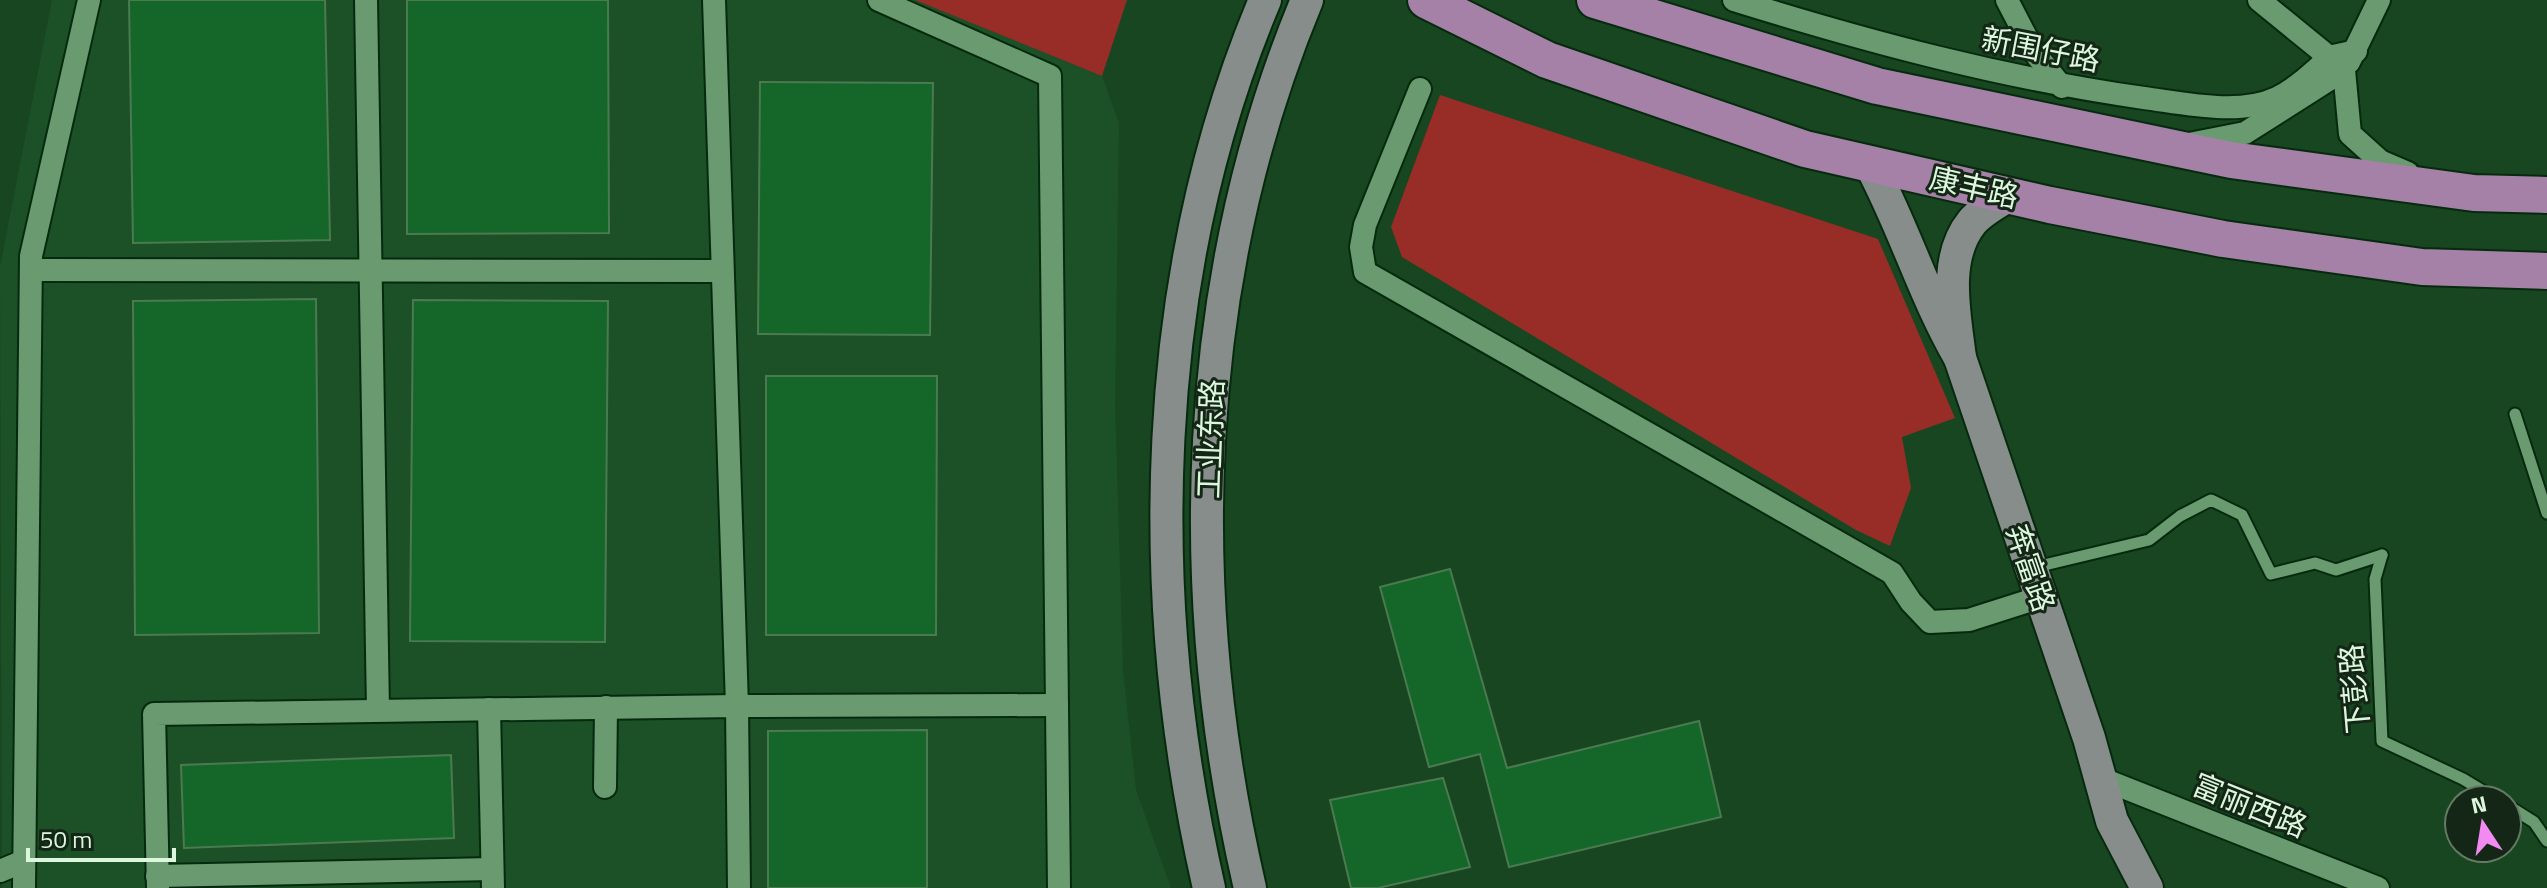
<svg xmlns="http://www.w3.org/2000/svg" width="2547" height="888" viewBox="0 0 2547 888" font-family="'Titillium Web','Noto Sans SC',sans-serif">
  <rect width="100%" height="100%" fill="#184620"/>
  <polygon fill="#1c5127" points="52,0 915,0 1102,76 1119,123 1115,404 1123,671 1136,790 1171,888 2,888 0,267"/>
  <g fill="#982d28">
    <polygon points="915,0 1127,0 1102,76"/>
    <polygon points="1440,95 1878,239 1955,418 1902,437 1911,488 1890,546 1856,530 1402,257 1391,227"/>
  </g>
  <g fill="#146629" stroke="#4b7a51" stroke-width="2">
    <polygon points="129,0 325,0 330,240 133,243"/>
    <polygon points="407,0 608,0 609,233 407,234"/>
    <polygon points="760,82 933,83 930,335 758,334"/>
    <polygon points="316,299 319,633 135,635 133,301"/>
    <polygon points="413,300 608,301 605,642 410,641"/>
    <polygon points="766,376 937,376 936,635 766,635"/>
    <polygon points="1450,569 1507,768 1699,721 1721,817 1509,867 1480,754 1429,767 1380,587"/>
    <polygon points="927,730 927,888 768,888 768,731"/>
    <polygon points="451,755 454,838 184,848 181,765"/>
    <polygon points="1443,778 1470,867 1378,888 1351,888 1330,800"/>
  </g>
  <g fill="none" stroke-linecap="round" stroke-linejoin="round">
    <g stroke="#062a0e" stroke-width="15">
      <g id="lane">
        <polyline points="2515,414 2547,513"/>
        <polyline points="2382,555 2375,579 2382,741 2463,779 2498,800"/>
        <polyline points="2032,568 2149,540 2180,516 2211,500 2242,515 2271,574 2315,563 2336,570 2382,555"/>
        <polyline points="2507,805 2534,822 2547,841"/>
      </g>
    </g>
    <g stroke="#062a0e" stroke-width="26">
      <g id="street">
        <polyline points="366,0 378,710"/>
        <polyline points="714,0 737,706 1057,705"/>
        <polyline points="879,0 1050,76 1059,888"/>
        <path d="M1734 0C1869 42 2003 78 2144 98 2183 103 2239 116 2277 98 2295 89 2316 71 2329 57"/>
        <polyline points="2007,0 2034,52 2062,87"/>
        <polyline points="2259,0 2329,57 2356,51"/>
        <polyline points="2349,62 2379,0"/>
        <polyline points="1420,89 1365,225 1361,247 1365,272 1892,573 1911,602 1930,622 1969,620 2041,597"/>
        <polyline points="2189,144 2245,133 2344,70 2350,134 2380,161 2408,173"/>
        <polyline points="31,270 722,271"/>
        <polyline points="489,709 493,888"/>
        <polyline points="2100,778 2378,888"/>
        <polyline points="605,787 606,707"/>
        <polyline points="0,871 24,861"/>
        <polyline points="157,876 492,869"/>
        <polyline points="24,888 31,256 89,0"/>
        <polyline points="158,888 154,714 737,706 739,888"/>
      </g>
    </g>
    <g stroke="#062a0e" stroke-width="36">
      <g id="secondary">
        <path d="M1870 164C1904 227 1924 296 1960 358 1955 315 1942 259 1972 222 1981 211 1997 203 2009 195"/>
        <polyline points="1960,358 2089,738 2112,821 2147,888"/>
        <path d="M1209 888C1143 598 1148 277 1265 0"/>
        <path d="M1250 888C1182 594 1190 281 1307 0"/>
      </g>
    </g>
    <g stroke="#062a0e" stroke-width="40">
      <g id="primary">
        <polyline points="1426,0 1547,60 1805,149 2050,205 2223,239 2422,267 2547,271"/>
        <polyline points="1595,0 1877,86 2231,160 2474,193 2547,195"/>
      </g>
    </g>
    <use href="#lane" stroke="#6a9a6f" stroke-width="11"/>
    <use href="#street" stroke="#6a9a6f" stroke-width="22"/>
    <use href="#secondary" stroke="#878d8b" stroke-width="32"/>
    <use href="#primary" stroke="#a580a7" stroke-width="36"/>
  </g>
  <g text-anchor="middle" dominant-baseline="central" stroke-width="6" stroke-linejoin="round" paint-order="stroke">
    <g font-size="30" fill="#ddf6de" stroke="#142716">
      <text transform="translate(2041 49) rotate(11)">新围仔路</text>
      <text transform="translate(1974 187) rotate(13)">康丰路</text>
      <text transform="translate(1210 439) rotate(-88)">工业东路</text>
      <text transform="translate(2031 568) rotate(71)">奔富路</text>
      <text transform="translate(2354 689) rotate(-95)">下彭路</text>
      <text transform="translate(2250 805) rotate(22)">富丽西路</text>
    </g>
  </g>
  <g transform="translate(2483 824) rotate(348)"><circle r="38" fill="#142716" stroke="#647a66" stroke-width="2"/>
  <path d="M0-6L14 30L0 20L-14 30Z" fill="#f28af2"/>
  <text y="-12" font-size="22" font-weight="bold" text-anchor="middle" fill="#ddf6de">N</text>
  </g>
  <path d="M28 848v12h146v-12" fill="none" stroke="#ddf6de" stroke-width="4"/>
  <text x="40" y="848" font-size="24" fill="#ddf6de" stroke="#142716" stroke-width="6" paint-order="stroke">50 m</text>
</svg>
